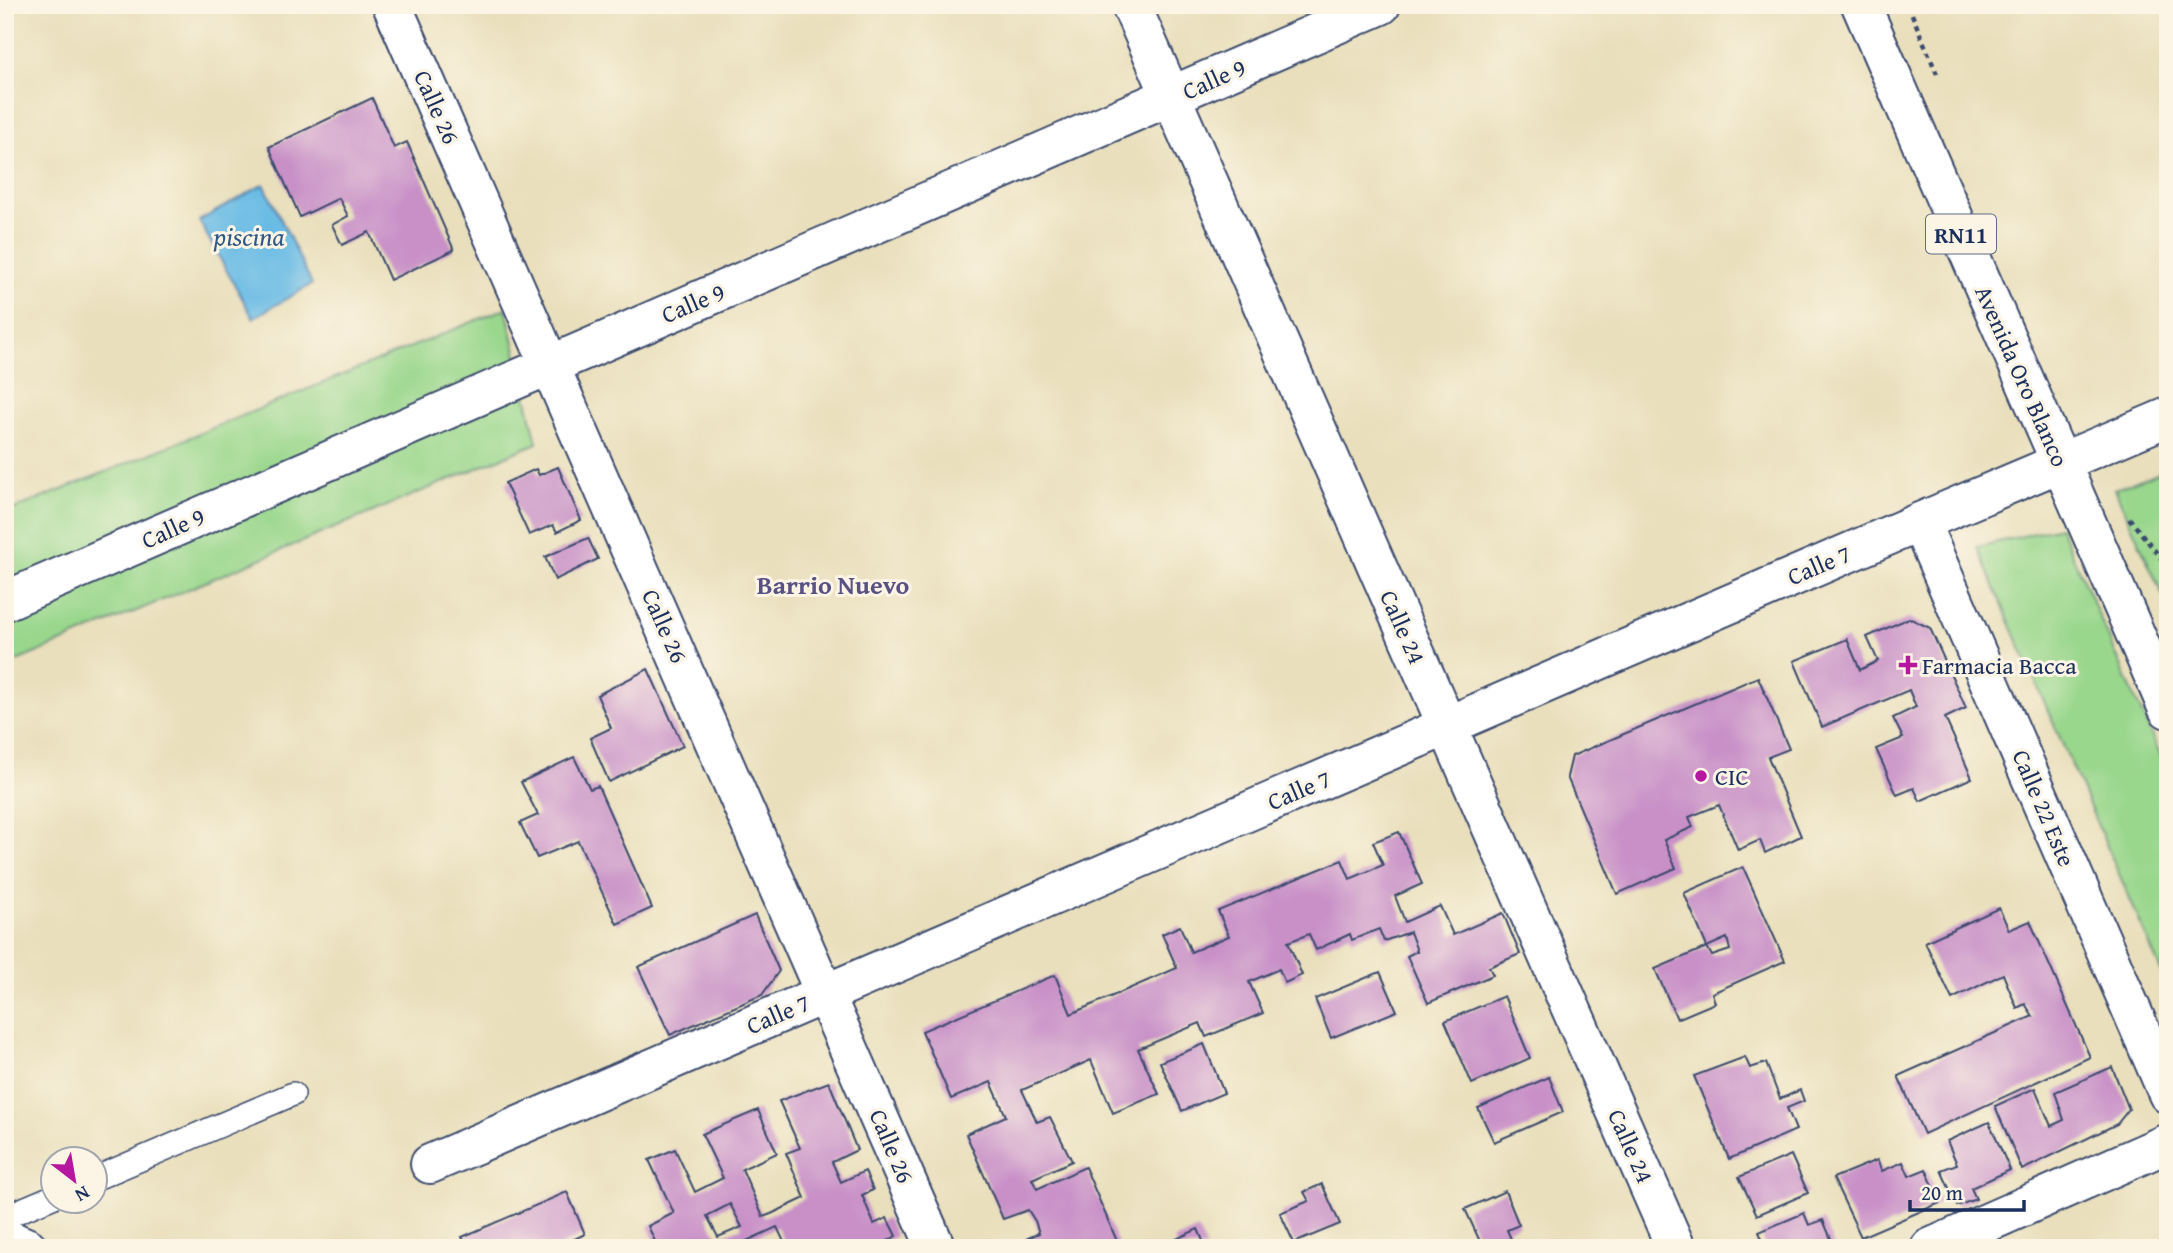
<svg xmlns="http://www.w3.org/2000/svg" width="2173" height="1253" viewBox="0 0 2173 1253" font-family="'Gentium Book Plus',serif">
  <rect width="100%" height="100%" fill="#fcf5e5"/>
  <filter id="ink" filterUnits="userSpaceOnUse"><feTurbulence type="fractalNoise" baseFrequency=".0143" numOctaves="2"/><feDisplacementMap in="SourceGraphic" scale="14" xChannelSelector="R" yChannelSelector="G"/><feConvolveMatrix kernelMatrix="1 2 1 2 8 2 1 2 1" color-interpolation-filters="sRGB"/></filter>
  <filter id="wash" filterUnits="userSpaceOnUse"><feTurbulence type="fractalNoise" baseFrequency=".00686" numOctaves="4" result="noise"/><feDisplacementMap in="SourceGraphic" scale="28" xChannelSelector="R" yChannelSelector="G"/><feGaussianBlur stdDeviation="1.57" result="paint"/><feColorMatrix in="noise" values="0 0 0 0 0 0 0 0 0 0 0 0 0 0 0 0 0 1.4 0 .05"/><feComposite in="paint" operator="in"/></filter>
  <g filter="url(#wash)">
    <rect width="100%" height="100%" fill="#e9dfbc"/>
    <g fill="#99d78c" stroke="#5a8375" stroke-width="2">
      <polygon points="506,308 537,443 5,666 5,513"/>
      <polygon points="2168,469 2168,607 2115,489"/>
      <polygon points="2060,527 2168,773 2168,987 1977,547"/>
    </g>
    <polygon fill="#69bbe5" stroke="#4275a2" stroke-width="2" points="264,184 312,284 253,318 199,221"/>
    <g id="blocks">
      <g fill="#c890c7" fill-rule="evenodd">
        <polygon points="372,98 394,148 407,142 454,250 390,280 369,232 342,245 332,225 348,216 339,198 300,217 269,147"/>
        <polygon points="558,467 581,520 557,532 553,525 529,535 505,483 536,469 539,475"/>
        <polygon points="588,538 598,559 555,580 545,557"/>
        <polygon points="1909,618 1930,628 1966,708 1945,718 1972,778 1920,801 1914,788 1897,795 1876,749 1903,738 1893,718 1916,707 1909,690 1822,727 1794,661 1847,639 1860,670 1878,661 1867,637"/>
        <polygon points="648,669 683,746 609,782 590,738 611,728 597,695"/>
        <polygon points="1758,677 1789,749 1768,757 1801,836 1765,853 1760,840 1738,850 1719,805 1689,817 1693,827 1664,840 1676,868 1617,894 1567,777 1572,756"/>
        <polygon points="574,757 590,789 598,786 652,908 617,924 578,841 537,858 520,823 538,815 521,782"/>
        <polygon points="1399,832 1422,884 1395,896 1405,922 1440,906 1453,935 1503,913 1520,954 1489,967 1493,975 1428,1003 1407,956 1417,951 1410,932 1384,941 1379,929 1352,940 1350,934 1316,950 1309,934 1288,942 1302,975 1285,983 1279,969 1249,982 1263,1013 1206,1037 1200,1023 1138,1049 1159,1094 1113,1113 1091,1060 1022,1090 1037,1122 1050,1117 1072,1161 1032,1179 1037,1189 1085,1167 1120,1248 1030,1248 1026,1239 1039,1233 1035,1221 1028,1210 1003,1219 966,1134 1006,1116 991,1082 951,1099 922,1031 1055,975 1071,1014 1177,968 1162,934 1180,926 1191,952 1229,936 1218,911 1342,860 1350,879 1383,865 1373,842"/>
        <polygon points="1743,867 1785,961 1712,993 1715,1003 1677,1019 1655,969 1707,947 1712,956 1730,950 1727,938 1707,947 1684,893"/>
        <polygon points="1999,908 2009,930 2030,921 2090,1057 1924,1134 1898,1076 2033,1016 2025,1004 2017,1008 2003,974 1952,999 1925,942"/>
        <polygon points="755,915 779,971 762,995 670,1035 638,967"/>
        <polygon points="1380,972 1397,1011 1331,1038 1315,999"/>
        <polygon points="1504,996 1530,1058 1472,1084 1445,1021"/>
        <polygon points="1204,1044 1224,1093 1182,1111 1160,1062"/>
        <polygon points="1745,1057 1750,1068 1766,1063 1780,1099 1800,1090 1804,1101 1787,1108 1796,1130 1729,1159 1694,1076"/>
        <polygon points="2112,1067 2129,1109 2117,1124 2022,1170 1995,1106 2035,1088 2051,1126 2064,1120 2055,1092"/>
        <polygon points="1549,1077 1563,1112 1494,1142 1478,1108"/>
        <path d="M829 1082 857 1150 832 1162 841 1182 865 1171 873 1190 862 1195 874 1224 887 1218 896 1236 885 1243 887 1248H787L777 1227 731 1248H658L648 1226 674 1213 649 1160 675 1149 695 1192 723 1178 702 1134 758 1110 777 1153 742 1169 763 1217 771 1214 805 1198 786 1153 800 1148 779 1101ZM730 1204 742 1227 718 1237 707 1216Z"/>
        <polygon points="1989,1122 2010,1170 1971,1188 1976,1199 1957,1206 1941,1170 1957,1164 1947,1141"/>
        <polygon points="1791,1155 1808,1193 1757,1215 1739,1177"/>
        <polygon points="1877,1160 1882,1171 1903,1162 1909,1176 1926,1169 1940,1203 1861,1237 1833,1178"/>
        <polygon points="1322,1184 1340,1224 1294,1243 1280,1213 1309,1201 1304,1192"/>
        <polygon points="1505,1191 1519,1225 1507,1230 1515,1248 1483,1248 1465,1209"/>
        <polygon points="567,1192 585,1234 560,1246 560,1248 468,1248 462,1237"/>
        <polygon points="1804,1213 1809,1225 1823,1220 1835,1248 1766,1248 1759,1232"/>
        <polygon points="1198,1229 1206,1248 1178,1248 1174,1240"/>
      </g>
    </g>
  </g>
  <g filter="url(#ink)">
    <use href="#blocks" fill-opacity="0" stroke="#3a496c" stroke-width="2"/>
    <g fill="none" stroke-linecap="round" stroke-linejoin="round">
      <g stroke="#3a496c" stroke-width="26">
        <g id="service">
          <polyline points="94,1179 293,1094"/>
          <polyline points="5,1217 52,1197"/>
        </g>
      </g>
      <g stroke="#3a496c" stroke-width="42">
        <g id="minor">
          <polyline points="392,5 936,1248"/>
          <polyline points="1131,5 1676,1248"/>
          <polyline points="1920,522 2168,1094"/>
          <polyline points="5,601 1381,5"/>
          <polyline points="430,1164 1920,522 2168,417"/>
          <polyline points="5,1238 28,1248"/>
          <polyline points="1930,1248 2168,1143"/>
        </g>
      </g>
      <g stroke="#3a496c" stroke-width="42">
        <polyline id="trunk" points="1861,5 2168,709"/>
      </g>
      <g stroke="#3a496c" stroke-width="4.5" stroke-dasharray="5 5" stroke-linecap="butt">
        <polyline points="1908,5 1937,74"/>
        <polyline points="2129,518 2168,567"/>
      </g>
      <use href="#service" stroke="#fff" stroke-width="23"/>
      <use href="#minor" stroke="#fff" stroke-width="38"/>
      <use href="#trunk" stroke="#fff" stroke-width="38"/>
    </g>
  </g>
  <g fill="#b5179e" stroke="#fcf5e5" stroke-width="2.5">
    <path d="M1904.5 654.5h7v7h7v7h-7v7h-7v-7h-7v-7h7z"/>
    <circle cx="1701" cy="776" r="7"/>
  </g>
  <g text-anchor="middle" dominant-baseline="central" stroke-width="6" stroke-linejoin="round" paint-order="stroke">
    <rect fill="#fcf5e5" stroke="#5e6a86" stroke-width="2" x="1926" y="214.5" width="70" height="39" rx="5"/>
    <g font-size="23" font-weight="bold" fill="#1b2f5e">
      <text x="1961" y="234">RN11</text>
    </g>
    <g font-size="24" fill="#1b2f5e" stroke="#fcf5e5">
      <text transform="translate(1214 79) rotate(-24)">Calle 9</text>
      <text transform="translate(437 107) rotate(66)">Calle 26</text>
      <text transform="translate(693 303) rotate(-23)">Calle 9</text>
      <text transform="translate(2022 376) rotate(66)">Avenida Oro Blanco</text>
      <text transform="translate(173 528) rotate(-24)">Calle 9</text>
      <text transform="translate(1819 565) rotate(-23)">Calle 7</text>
      <text transform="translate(665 626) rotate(66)">Calle 26</text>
      <text transform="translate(1403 627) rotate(66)">Calle 24</text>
      <text transform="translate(1299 790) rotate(-23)">Calle 7</text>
      <text transform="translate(2044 808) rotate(67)">Calle 22 Este</text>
      <text transform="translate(778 1014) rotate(-23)">Calle 7</text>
      <text transform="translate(892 1146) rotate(67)">Calle 26</text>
      <text transform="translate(1631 1146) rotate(66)">Calle 24</text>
    </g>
    <g font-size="24" fill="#1b2f5e" stroke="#fcf5e5" text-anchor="start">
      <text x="1922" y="665">Farmacia Bacca</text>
      <text x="1715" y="776">CIC</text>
    </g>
    <g font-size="26" font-style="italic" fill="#325986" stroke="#fcf5e5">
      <text x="249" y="236">piscina</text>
    </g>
    <g font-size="26" font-weight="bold" fill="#585183" stroke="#fcf5e5">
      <text x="833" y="584">Barrio Nuevo</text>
    </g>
  </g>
  <rect width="2173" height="1253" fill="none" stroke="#fcf5e5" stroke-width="28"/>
  <g transform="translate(74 1180) rotate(149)"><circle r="33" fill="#fcf5e5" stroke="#a2a6af" stroke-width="2"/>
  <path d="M0-5L12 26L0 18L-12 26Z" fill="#b5179e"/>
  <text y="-10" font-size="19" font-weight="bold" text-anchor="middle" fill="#1b2f5e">N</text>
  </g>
  <path d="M1910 1200v10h114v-10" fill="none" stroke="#1b2f5e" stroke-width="3.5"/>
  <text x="1921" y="1200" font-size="21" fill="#1b2f5e" stroke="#fcf5e5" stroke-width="5" paint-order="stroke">20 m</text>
</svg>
